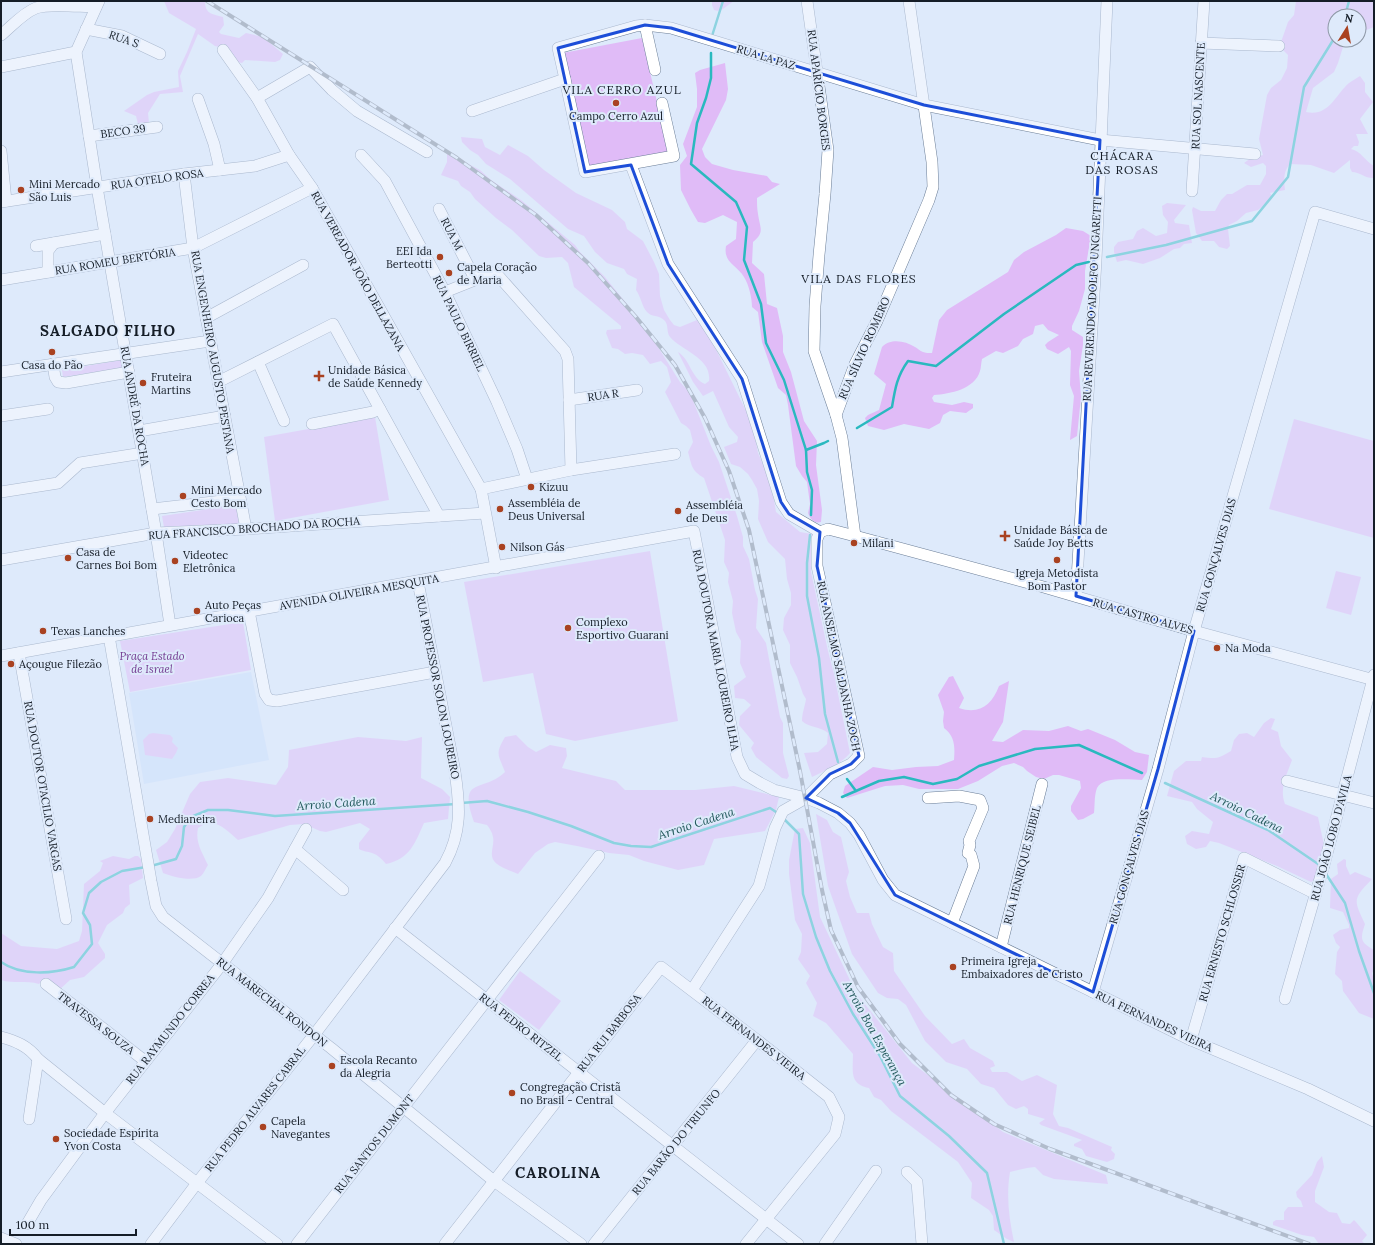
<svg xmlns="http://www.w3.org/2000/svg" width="1375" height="1245" viewBox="0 0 1375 1245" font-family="Lora,serif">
  <rect width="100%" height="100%" fill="#deeafb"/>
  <polygon fill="#cbe0fb" points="251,672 269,760 144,784 129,693"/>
  <g fill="#e0bbf7">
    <path d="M164 1H205C205 14 212 14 223 17L224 25 219 32 221 34 239 38 246 33 263 37 283 54 280 60 275 62 245 60 242 63 233 61 224 48 215 46 198 34 180 76 183 92 160 94 148 113 149 123 138 124 136 116 124 111 147 95 154 92 179 87 178 71 187 52 196 29 169 13Z"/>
    <path d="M712 1H734C727 5 722 13 714 10L712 5Z"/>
    <path d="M1296 1H1374V27L1359 33V16H1335V40H1348L1343 47 1338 63 1334 72 1313 88 1306 112C1329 117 1335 95 1349 83 1353 80 1357 78 1360 76L1365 83V92L1373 102 1360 119 1368 134H1356L1359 142 1358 146H1354L1351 149C1362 152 1364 160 1374 166V178C1366 179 1360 172 1352 172L1350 168V160L1334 173 1311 165 1290 164C1283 171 1284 182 1285 190L1270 193 1272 196 1271 200 1258 210 1246 213 1237 221 1229 225 1228 229 1230 246 1227 249 1219 247 1214 241H1202L1196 233 1192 210 1193 207 1201 211H1215L1221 200 1227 194H1232L1247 185H1260L1266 174V166L1263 163 1251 167 1244 163 1251 158 1263 155 1259 139 1267 95 1271 88 1281 80 1287 68 1288 55 1283 50 1281 42 1288 22 1294 15Z"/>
    <polygon points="642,38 669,153 588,167 563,53"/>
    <path d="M725 63 728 89 726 100 702 149 705 157 712 164 733 170 767 176 772 182 780 184 757 198C757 203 757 209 758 214 760 228 765 232 753 242L752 263 764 274 767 304 777 308 783 336V352L791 372 804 421 817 441 816 465 822 510 821 522C815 524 810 519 808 513L810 504 807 482 802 476 796 466 788 405 786 395 778 388 762 342 758 312 752 307C752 298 749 285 744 277 737 265 723 263 726 246L736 239 737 222 723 215 705 223 698 222 691 210 681 190 680 165 687 156 683 144 697 107V89L695 73 700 70Z"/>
    <path d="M461 137 482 139 485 147 500 155 508 145 528 156 544 170 576 193 612 210 625 222 627 229 643 241 654 262 659 274 660 296 664 310 670 320 674 325 680 327 697 320 703 323 753 425 758 453 771 482 776 512 800 532 812 534 811 572 828 651 834 674 850 753C840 765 826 770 812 777L804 753 818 752 827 744 828 733C820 726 809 728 802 721 802 713 805 706 806 699L803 694 797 677 790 663V645L783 630 784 618 791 605V593L787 579 785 559 768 542 758 519 759 501 757 489 752 480 748 474 740 467 731 464 724 447 737 442 738 437 729 427 713 391 703 396 693 382 678 352C690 359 691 378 705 384L709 381C712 358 682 351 670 337 666 332 669 324 664 320 659 315 651 317 647 312 642 307 641 297 636 290L637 279 627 274 624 269 607 263 595 252 584 236 568 229 510 179 486 164 478 155 470 150 462 142Z"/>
    <path d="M447 153 480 170 491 180 521 200 575 245 580 252 605 277 646 328 680 382 690 393 711 446 719 462 737 516 743 537V546L749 559 755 590 758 599 756 628 766 643 780 717 783 723V753L789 776 787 779 782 778 756 757 751 748 754 743 739 725 740 716 751 705 744 699 735 698 734 686 746 677 740 663 741 641 736 632 732 613 733 601 728 582 729 573 724 562 725 540 704 478C691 470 692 466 688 452L693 442 690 430 686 426 681 423 665 392 671 382 667 367 661 361 650 364 643 355 632 353 625 354 618 349 612 348 606 333 607 330 621 329V326L574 287 568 263 562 257 546 258 539 256 512 230 496 218 475 199 470 192 461 186 458 181 441 175 447 162Z"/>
    <polygon points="1167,203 1186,205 1174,220 1175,223 1189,225 1192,243 1184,244 1180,248 1174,249 1160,258 1143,264 1126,260 1117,262 1114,252 1114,247 1118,242 1133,239 1137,231 1143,228 1156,236 1167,233 1168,222 1163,215 1162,206"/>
    <path d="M1066 228 1083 231 1091 236 1085 271V289L1079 311 1072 326V330L1083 337V345L1079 371 1081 397 1077 436 1070 440 1074 396 1070 385 1071 351 1069 347 1058 354 1047 349 1045 345 1048 342 1059 335 1048 330 1043 324 1035 326 1033 334 1023 339 1018 346 1003 353 996 351 982 359C981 363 981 368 980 371 975 389 950 394 934 395L932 398 934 402 952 405 964 402 973 404V408L966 413 950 411 943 415 940 423 929 429 904 424 884 430 868 426 865 418 868 415 879 410 886 384 874 374 882 347C891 338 905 341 915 347 917 348 920 351 923 352 925 353 929 353 932 353L939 320 947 310 1008 272 1014 260 1024 252 1056 235Z"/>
    <polygon points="122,360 123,368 63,377 62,370"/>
    <polygon points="375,417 389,500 275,521 264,437"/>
    <polygon points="1294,419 1374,441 1374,538 1269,509"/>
    <polygon points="236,505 239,524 164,527 162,516"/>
    <polygon points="650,551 678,721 575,741 546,734 533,673 483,682 464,582"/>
    <polygon points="1336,571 1361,577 1351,615 1326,608"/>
    <polygon points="243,622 251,670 130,692 120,641"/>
    <path d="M953 676 964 698 959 708C979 715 992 705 999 686L1009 681 1003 722 992 741 1003 742 1023 730 1049 731 1068 726 1081 731 1088 729 1115 740 1135 752 1149 755 1147 772 1142 780C1131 780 1103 776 1097 788 1094 796 1095 805 1094 813L1083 819 1078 820 1071 811V806L1081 788 1080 781 1059 775H1053L1044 779 1036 777 1027 771 1023 767 1014 763 1002 766 978 781 958 789H919L903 785 885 786 847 798 843 793 845 786 873 767 892 770 916 767 938 766 954 760C955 747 955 736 944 728L943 721 944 712 938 695 949 677Z"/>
    <path d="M1271 718 1275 719 1271 729 1278 732 1281 746 1292 760C1287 774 1279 789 1285 804L1318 817 1324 845 1316 879 1311 882 1277 866 1219 843 1210 841 1206 847 1196 849 1187 844 1185 836 1192 831 1209 834 1213 822 1197 809 1192 802 1167 796 1174 771 1186 761H1201L1202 757C1216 759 1218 759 1231 751L1234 740 1239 734 1247 733 1254 737 1264 723Z"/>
    <polygon points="153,733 170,735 173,738 172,742 178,748 176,753 172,759 145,755 143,740 149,734"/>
    <path d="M516 735 528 747 536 752 550 745 566 748 567 756 562 768 616 781 625 790H695L734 786 779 797 776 810 765 831 714 839 704 865 678 870 644 861 629 855 609 853 577 846 555 842 548 844 535 853 518 874C512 871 503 869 497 864 487 856 495 847 493 837 492 832 490 829 487 825L474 822C457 775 484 793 505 772 498 754 495 754 505 737Z"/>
    <path d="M358 737 406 741 422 737 421 778 442 789 450 797 448 819 424 823C415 843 410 859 386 864 382 859 378 855 372 853 367 851 364 852 359 849V843L370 829 360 823 326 832 320 831 304 824 290 825 238 840C225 829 215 816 198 828 195 842 202 852 208 865 206 868 204 873 201 876 193 882 173 877 163 873L156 850 167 842 175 829 190 794 200 782 228 778 276 785 288 767 289 750Z"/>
    <polygon points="816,814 827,820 833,832 841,837 849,872 846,881 850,897 857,913 869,913 872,924 883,947 893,953 894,971 925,1016 952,1044 964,1039 970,1048 993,1061 995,1066 990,1068 992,1072 1007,1072 1022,1081 1037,1075 1057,1085 1053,1114 1059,1126 1068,1128 1112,1147 1111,1150 1115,1154 1114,1159 1107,1162 1086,1156 1082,1149 1074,1146 1074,1144 1082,1140 1041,1125 1039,1123 1045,1119 1028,1114 1028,1109 1024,1106 1016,1109 1008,1105 994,1088 981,1084 967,1069 946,1062 925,1041 906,1005 898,999 887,998 878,993 852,954 828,886"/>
    <path d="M803 828 810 843 820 917 856 993 912 1063 1003 1132 1106 1175 1108 1184 1054 1179 1043 1175 1035 1167 1027 1168 1010 1172C1006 1196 1009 1218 1014 1242L1007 1239 994 1230 993 1216 989 1210 971 1198 972 1183 958 1162 891 1111 881 1100 874 1097 869 1088C849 1084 853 1071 853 1054L826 1023 813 1016 817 1003 806 983 810 976 798 959 801 952 802 934 795 920 789 874V860L795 829Z"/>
    <path d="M113 856 129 859 135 856H138L141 859 143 878 129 885 130 904 125 908 123 913 107 925 98 943 105 954V958L84 977 70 980 59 990 42 981 39 984C26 980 13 984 1 980V933L21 946 57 949 79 941 82 931 84 884 100 871 103 863 100 861Z"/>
    <path d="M1344 859 1346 860V866L1350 875 1355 872 1372 879C1353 899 1353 899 1365 924 1360 939 1360 942 1374 950V970L1372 973 1374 980V1019L1359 1013 1343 991 1342 981 1335 974 1337 952 1340 947 1336 943 1333 935 1340 930 1349 928V925L1343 912 1330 908 1331 879 1338 874 1337 864Z"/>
    <polygon points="520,971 561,1001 539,1030 499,1000"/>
    <polygon points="1322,1156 1324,1167 1315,1191 1315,1202 1329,1212 1337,1213 1342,1223 1350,1224 1354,1220 1356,1222 1367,1235 1362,1241 1365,1244 1319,1244 1314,1237 1302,1235 1273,1225 1273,1222 1276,1220 1284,1220 1284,1212 1288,1207 1303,1207 1301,1201 1297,1197 1296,1192 1312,1175 1317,1162"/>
  </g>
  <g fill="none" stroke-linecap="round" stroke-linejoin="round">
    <g stroke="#2ab9bf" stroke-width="2.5">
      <polyline points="1345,16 1349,1"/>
      <polyline points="712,36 723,1"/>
      <polyline points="711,53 711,78 706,98 697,123 691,164 736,202 747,227 744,260 761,304 766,343 784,380 806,450 807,472 812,490 811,515"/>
      <polyline points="1107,257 1166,245 1252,221 1288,177 1304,87 1335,37"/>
      <path d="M857 428 892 407C895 389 897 376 908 361L936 366 1004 314 1076 265 1093 261"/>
      <polyline points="806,450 824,443 828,441"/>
      <polyline points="810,535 807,563 807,596 819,658 825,714 838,762"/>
      <polyline points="847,779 856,791"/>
      <polyline points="1165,783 1268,830 1321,866"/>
      <polyline points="842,797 879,781 904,777 933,784 957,779 979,766 1035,749 1079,745 1142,773"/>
      <polyline points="461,803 487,801 528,812 571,826 614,843 631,846 651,847 770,808 779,814"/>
      <polyline points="784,819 799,834 803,894 816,937 830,971 853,1014 880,1056 900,1096 949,1136 987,1173 1004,1244"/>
      <polyline points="151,866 176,859 182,846 184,827 191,817 208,810 228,810 275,816 456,804"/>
      <polyline points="1326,874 1345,903 1359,951 1374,993"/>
      <path d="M1 962C21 976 52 974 74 967L92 944 90 925 83 913 89 893 101 882 122 871 146 867"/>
    </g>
    <g stroke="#6b7e97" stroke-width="12">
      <g id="minor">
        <polyline points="99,1 76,52 97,187 156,533 170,625"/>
        <polyline points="807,1 828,150 825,194 819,255 815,306 814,351 836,415 842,438 855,536"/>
        <polyline points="645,25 655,70"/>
        <polyline points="86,29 122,36 160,54"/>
        <path d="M1 35C12 26 23 13 36 8 49 3 81 7 96 7"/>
        <polyline points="1201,43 1279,46"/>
        <polyline points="223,50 257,98 289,155 312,188 481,489 496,568"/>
        <polyline points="1,67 76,52"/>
        <polyline points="565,79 585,172 674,156 662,103"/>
        <polyline points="257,98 310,67 332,90 357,111 427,152"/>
        <polyline points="198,99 214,144 220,170"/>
        <polyline points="472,111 565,79 558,48 636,26 645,25 671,28 924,105 1100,140 1255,154"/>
        <polyline points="89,136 157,127"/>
        <polyline points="1,151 6,201"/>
        <polyline points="361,155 385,181 445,292 497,402 517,449 527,479"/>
        <polyline points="631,165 668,264 742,379 781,502 789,514 820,532"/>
        <polyline points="184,174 193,248 246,529"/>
        <polyline points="1192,191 1204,1"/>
        <polyline points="1,202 184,174 255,166 289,155"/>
        <polyline points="439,209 475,279"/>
        <polyline points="36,246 105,234"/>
        <polyline points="48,272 48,251 54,243"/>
        <polyline points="1,280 193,248 312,188"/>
        <polyline points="445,292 495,272 565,351 568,359 571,470"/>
        <polyline points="206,318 303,265"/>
        <polyline points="258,362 284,421"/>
        <polyline points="53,364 55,377 58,382 66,383 129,372"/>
        <polyline points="1,372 210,341"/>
        <polyline points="218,382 333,324 439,516"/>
        <polyline points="569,400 637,390"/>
        <polyline points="836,415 855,364 877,321 929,200 933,187 932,162 909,1"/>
        <polyline points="1,416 48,409"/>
        <polyline points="312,424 373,412 380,409"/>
        <polyline points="139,431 225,416"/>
        <polyline points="481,489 571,470 675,454"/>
        <polyline points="1,492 58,483 80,463 143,453"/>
        <polyline points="152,509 240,499"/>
        <polyline points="820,532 828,529 855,536 1040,586 1194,631 1374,680"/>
        <polyline points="1,560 156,533 246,529 485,513"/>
        <polyline points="1076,596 1096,260 1107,1"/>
        <polyline points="249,611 265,694 269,700 277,701 435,672"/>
        <polyline points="109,636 151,881 156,906 163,917 331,1048 494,1181 581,1244"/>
        <polyline points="19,653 66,919"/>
        <polyline points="1,656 694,531 737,757 745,774 760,783 774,790 806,798 819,803 838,813 850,823 859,835 883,880 895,895 1191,1040 1308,1089 1374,1121"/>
        <polyline points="1287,781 1374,803"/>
        <polyline points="928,798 959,796 980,800 983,808 969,841 970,845 968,853 971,855 974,866 952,923"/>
        <polyline points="295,849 343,890"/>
        <polyline points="395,928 798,1244"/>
        <polyline points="1001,947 1042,784"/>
        <polyline points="46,984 145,1061"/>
        <polyline points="692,990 759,886 775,828 783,811 806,798 830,774 851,764 859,756 817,566 817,539 820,532"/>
        <polyline points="1093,992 1158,769 1194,631 1315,212 1374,229"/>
        <polyline points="1285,999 1324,865 1374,675"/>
        <path d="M1 1037C16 1041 28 1046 38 1059L105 1113 277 1244"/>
        <polyline points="1191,1040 1244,858 1316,894"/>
        <polyline points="29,1119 38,1059"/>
        <polyline points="907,1172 917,1182 922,1244"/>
        <polyline points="27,1224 41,1200 105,1113 222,964 268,898 306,829"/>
        <polyline points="1,1238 16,1244"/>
        <path d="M151 1244 197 1183 314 1035 445 863C462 832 460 806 455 772L418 582"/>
        <polyline points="297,1244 599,856"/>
        <polyline points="445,1244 661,967 757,1040 829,1097 839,1117 835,1134 746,1244"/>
        <polyline points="594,1244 757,1040"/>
        <polyline points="825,1244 876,1171"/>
      </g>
    </g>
    <use href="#minor" stroke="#fff" stroke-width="11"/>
    <g stroke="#7b8592" stroke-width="4">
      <polyline id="rail" points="207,1 457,158 536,215 588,263 636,317 675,365 705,418 729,471 749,530 800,771 822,890 831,930 858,987 900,1044 951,1095 994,1124 1050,1149 1309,1244"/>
    </g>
    <use href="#rail" stroke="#deeafb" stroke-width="2.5" stroke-dasharray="8" stroke-linecap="butt"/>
  </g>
  <path d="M0 0H1375V1245H0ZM645 25 671 28 924 105 1100 140 1076 596 1194 631 1158 769 1093 992 895 895 850 823 838 813 806 798 830 774 851 764 859 756 817 566 820 532 789 514 781 502 742 379 668 264 631 165 585 172 558 48Z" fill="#deeafb" fill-opacity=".55" fill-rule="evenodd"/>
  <path fill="none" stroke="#1d4ed8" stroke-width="3" stroke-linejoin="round" d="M645 25 671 28 924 105 1100 140 1076 596 1194 631 1158 769 1093 992 895 895 850 823 838 813 806 798 830 774 851 764 859 756 817 566 820 532 789 514 781 502 742 379 668 264 631 165 585 172 558 48Z"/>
  <g fill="#a94221" stroke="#deeafb" stroke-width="1.5">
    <circle cx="616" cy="103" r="4"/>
    <circle cx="21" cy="190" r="4"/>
    <circle cx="440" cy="257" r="4"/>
    <circle cx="449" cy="273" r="4"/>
    <circle cx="52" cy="352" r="4"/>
    <path d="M317 370h4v4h4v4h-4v4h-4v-4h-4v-4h4z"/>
    <circle cx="143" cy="383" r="4"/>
    <circle cx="531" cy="487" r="4"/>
    <circle cx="183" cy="496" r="4"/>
    <circle cx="500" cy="509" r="4"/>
    <circle cx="678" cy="511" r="4"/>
    <path d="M1003 530h4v4h4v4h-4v4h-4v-4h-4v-4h4z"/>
    <circle cx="854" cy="543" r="4"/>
    <circle cx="502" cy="547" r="4"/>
    <circle cx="68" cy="558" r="4"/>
    <circle cx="1057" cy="560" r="4"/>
    <circle cx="175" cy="561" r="4"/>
    <circle cx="197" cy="611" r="4"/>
    <circle cx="568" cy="628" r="4"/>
    <circle cx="43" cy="631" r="4"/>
    <circle cx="1217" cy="648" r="4"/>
    <circle cx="11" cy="664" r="4"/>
    <circle cx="150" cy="819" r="4"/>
    <circle cx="953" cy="967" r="4"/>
    <circle cx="332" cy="1066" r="4"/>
    <circle cx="512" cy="1093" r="4"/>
    <circle cx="263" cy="1127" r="4"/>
    <circle cx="56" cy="1139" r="4"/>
  </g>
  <g text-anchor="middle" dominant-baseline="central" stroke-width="4" stroke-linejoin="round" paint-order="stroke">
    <g font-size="11" fill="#151d27" stroke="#deeafb">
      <text transform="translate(124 39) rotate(19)">RUA S</text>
      <text transform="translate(766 57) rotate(17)">RUA LA PAZ</text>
      <text transform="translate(819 90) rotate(83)">RUA APARÍCIO BORGES</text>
      <text transform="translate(1198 96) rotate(-87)">RUA SOL NASCENTE</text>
      <text transform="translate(123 131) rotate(-8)">BECO 39</text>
      <text transform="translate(157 179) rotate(-8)">RUA OTELO ROSA</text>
      <text transform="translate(452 234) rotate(63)">RUA M</text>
      <text transform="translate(115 261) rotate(-9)">RUA ROMEU BERTÓRIA</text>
      <text transform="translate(358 271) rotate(61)">RUA VEREADOR JOÃO DELLAZANA</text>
      <text transform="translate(1092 299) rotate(-87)">RUA REVERENDO ADOLFO UNGARETTI</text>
      <text transform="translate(459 323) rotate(64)">RUA PAULO BIRRIEL</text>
      <text transform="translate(864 348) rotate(-66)">RUA SÍLVIO ROMERO</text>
      <text transform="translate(213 352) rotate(80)">RUA ENGENHEIRO AUGUSTO PESTANA</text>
      <text transform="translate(603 395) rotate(-8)">RUA R</text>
      <text transform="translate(135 406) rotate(80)">RUA ANDRÉ DA ROCHA</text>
      <text transform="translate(254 528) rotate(-4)">RUA FRANCISCO BROCHADO DA ROCHA</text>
      <text transform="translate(1216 555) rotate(-74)">RUA GONÇALVES DIAS</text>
      <text transform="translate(359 592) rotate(-10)">AVENIDA OLIVEIRA MESQUITA</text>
      <text transform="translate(1143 616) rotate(16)">RUA CASTRO ALVES</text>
      <text transform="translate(716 650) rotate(79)">RUA DOUTORA MARIA LOUREIRO ILHA</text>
      <text transform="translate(839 666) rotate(78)">RUA ANSELMO SALDANHA ZOCH</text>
      <text transform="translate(438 687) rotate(79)">RUA PROFESSOR SOLON LOUREIRO</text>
      <text transform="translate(43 786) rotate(80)">RUA DOUTOR OTACILIO VARGAS</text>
      <text transform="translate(1331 838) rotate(-75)">RUA JOÃO LOBO D'AVILA</text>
      <text transform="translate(1022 865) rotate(-76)">RUA HENRIQUE SEIBEL</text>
      <text transform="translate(1129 867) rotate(-74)">RUA GONÇALVES DIAS</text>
      <text transform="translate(1222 933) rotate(-74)">RUA ERNESTO SCHLOSSER</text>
      <text transform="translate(272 1002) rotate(38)">RUA MARECHAL RONDON</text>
      <text transform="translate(1154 1021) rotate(25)">RUA FERNANDES VIEIRA</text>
      <text transform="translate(96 1023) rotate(38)">TRAVESSA SOUZA</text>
      <text transform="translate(521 1027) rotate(38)">RUA PEDRO RITZEL</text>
      <text transform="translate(170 1029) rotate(-52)">RUA RAYMUNDO CORREA</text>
      <text transform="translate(609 1033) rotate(-52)">RUA RUI BARBOSA</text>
      <text transform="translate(754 1038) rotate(38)">RUA FERNANDES VIEIRA</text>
      <text transform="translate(255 1109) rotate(-52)">RUA PEDRO ALVARES CABRAL</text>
      <text transform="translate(676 1142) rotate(-51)">RUA BARÃO DO TRIUNFO</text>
      <text transform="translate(374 1144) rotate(-52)">RUA SANTOS DUMONT</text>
    </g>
    <g font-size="11" fill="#151d27" stroke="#deeafb" text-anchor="start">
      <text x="616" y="116" text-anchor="middle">Campo Cerro Azul</text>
      <text x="29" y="184">Mini Mercado<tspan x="29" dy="13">São Luis</tspan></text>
      <text x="432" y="251" text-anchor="end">EEI Ida<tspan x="432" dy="13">Berteotti</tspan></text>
      <text x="457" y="267">Capela Coração<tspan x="457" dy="13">de Maria</tspan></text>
      <text x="52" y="365" text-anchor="middle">Casa do Pão</text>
      <text x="328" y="370">Unidade Básica<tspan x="328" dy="13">de Saúde Kennedy</tspan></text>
      <text x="151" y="377">Fruteira<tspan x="151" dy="13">Martins</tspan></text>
      <text x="539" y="487">Kizuu</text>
      <text x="191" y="490">Mini Mercado<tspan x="191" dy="13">Cesto Bom</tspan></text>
      <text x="508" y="503">Assembléia de<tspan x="508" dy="13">Deus Universal</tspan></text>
      <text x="686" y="505">Assembléia<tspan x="686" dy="13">de Deus</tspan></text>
      <text x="1014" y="530">Unidade Básica de<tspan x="1014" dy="13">Saúde Joy Betts</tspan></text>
      <text x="862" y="543">Milani</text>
      <text x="510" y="547">Nilson Gás</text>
      <text x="76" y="552">Casa de<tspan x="76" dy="13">Carnes Boi Bom</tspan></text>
      <text x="183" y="555">Videotec<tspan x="183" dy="13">Eletrônica</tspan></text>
      <text x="1057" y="573" text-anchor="middle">Igreja Metodista<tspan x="1057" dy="13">Bom Pastor</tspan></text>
      <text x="205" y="605">Auto Peças<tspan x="205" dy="13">Carioca</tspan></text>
      <text x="576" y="622">Complexo<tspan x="576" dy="13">Esportivo Guarani</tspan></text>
      <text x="51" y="631">Texas Lanches</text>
      <text x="1225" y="648">Na Moda</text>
      <text x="19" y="664">Açougue Filezão</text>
      <text x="158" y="819">Medianeira</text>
      <text x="961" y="961">Primeira Igreja<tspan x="961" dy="13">Embaixadores de Cristo</tspan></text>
      <text x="340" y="1060">Escola Recanto<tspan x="340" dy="13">da Alegria</tspan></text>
      <text x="520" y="1087">Congregação Cristã<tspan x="520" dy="13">no Brasil - Central</tspan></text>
      <text x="271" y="1121">Capela<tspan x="271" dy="13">Navegantes</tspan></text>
      <text x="64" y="1133">Sociedade Espírita<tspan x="64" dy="13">Yvon Costa</tspan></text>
    </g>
    <g font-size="11" font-style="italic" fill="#733a90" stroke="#deeafb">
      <text x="152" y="656">Praça Estado<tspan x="152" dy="13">de Israel</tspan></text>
    </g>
    <g font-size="12" letter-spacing="1" fill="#151d27" stroke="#deeafb">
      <text x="622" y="89">VILA CERRO AZUL</text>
      <text x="1122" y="155">CHÁCARA<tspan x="1122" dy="14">DAS ROSAS</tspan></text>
      <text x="859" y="278">VILA DAS FLORES</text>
    </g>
    <g font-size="12" font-style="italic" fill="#1f5759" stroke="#deeafb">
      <text transform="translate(336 803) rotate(-4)">Arroio Cadena</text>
      <text transform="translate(1247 812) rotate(26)">Arroio Cadena</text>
      <text transform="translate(696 823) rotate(-18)">Arroio Cadena</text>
      <text transform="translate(875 1033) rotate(61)">Arroio Boa Esperança</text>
    </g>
    <g font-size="15" font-weight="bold" letter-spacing="1" fill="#151d27" stroke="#deeafb">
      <text x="108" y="330">SALGADO FILHO</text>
      <text x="558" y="1172">CAROLINA</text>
    </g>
  </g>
  <rect width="1375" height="1245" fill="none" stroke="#151d27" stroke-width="4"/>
  <g transform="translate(1347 28) rotate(11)"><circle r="19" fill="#deeafb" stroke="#8e98a6"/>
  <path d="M0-3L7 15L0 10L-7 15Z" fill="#a94221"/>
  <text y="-6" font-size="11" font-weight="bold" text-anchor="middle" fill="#151d27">N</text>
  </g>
  <path d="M10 1229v6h126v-6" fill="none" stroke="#151d27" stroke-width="2"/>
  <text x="16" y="1229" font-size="12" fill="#151d27" stroke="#deeafb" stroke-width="3" paint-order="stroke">100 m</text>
</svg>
